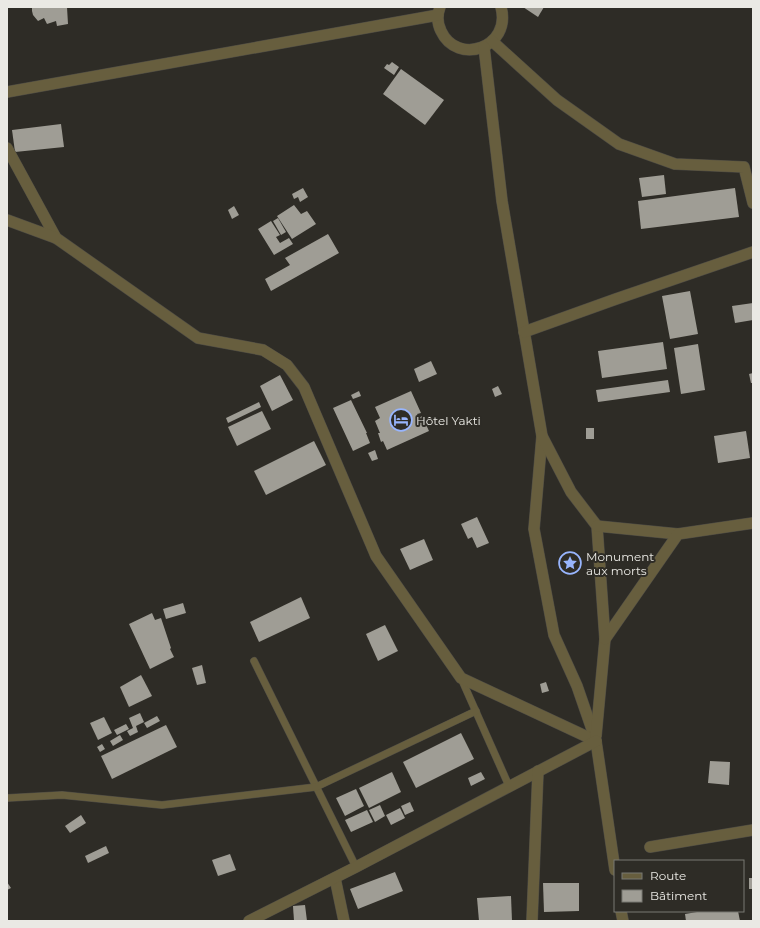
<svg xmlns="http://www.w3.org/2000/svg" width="760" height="928" viewBox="0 0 760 928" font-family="Montserrat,sans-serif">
  <rect width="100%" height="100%" fill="#2e2c26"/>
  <g fill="#9f9d95">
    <polygon points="32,7 67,7 68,24 57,26 56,21 47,24 44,18 38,21 33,15 32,11"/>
    <polygon points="523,7 544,7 538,17"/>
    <polygon points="392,62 399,67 394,75 384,68 387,64 389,65"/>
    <polygon points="401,69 444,100 425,125 383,94"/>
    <polygon points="61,124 64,147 15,152 12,130"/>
    <polygon points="664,175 666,194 642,197 639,178"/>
    <polygon points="303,188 308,197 300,202 298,197 294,199 292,194"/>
    <polygon points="735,188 739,217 641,229 638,201"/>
    <polygon points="294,205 301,214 307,211 316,224 292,239 277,216"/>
    <polygon points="234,206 239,215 232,219 228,210"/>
    <polygon points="278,218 286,232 281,235 273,221"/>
    <polygon points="271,221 280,235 276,237 280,243 289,238 293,244 274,255 258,229"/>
    <polygon points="328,234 339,253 271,291 265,279 290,265 285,258"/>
    <polygon points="690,291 698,334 670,339 662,296"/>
    <polygon points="753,303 753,320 735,323 732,306"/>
    <polygon points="663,342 667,369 602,378 598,351"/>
    <polygon points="698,344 705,390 681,394 674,348"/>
    <polygon points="431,361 437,374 419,382 414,369"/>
    <polygon points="753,373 753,383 751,383 749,374"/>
    <polygon points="280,375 293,400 272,411 260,386"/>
    <polygon points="668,380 670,392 598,402 596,390"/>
    <polygon points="498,386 502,394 495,397 492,389"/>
    <polygon points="359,391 361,396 353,399 351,395"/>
    <polygon points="411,391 421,413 417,414 419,418 422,416 429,431 387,450 383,441 381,442 378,433 380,433 375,421 380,418 375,407"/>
    <polygon points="351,400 367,433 366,433 370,443 353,451 333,408"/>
    <polygon points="259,402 261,407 228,423 226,418"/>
    <polygon points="262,411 271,429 237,446 228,427"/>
    <rect x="586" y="428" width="8" height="11"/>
    <polygon points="746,431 750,458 718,463 714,436"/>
    <polygon points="314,441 326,465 266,495 254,471"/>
    <polygon points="375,450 378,459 372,461 368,453"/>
    <polygon points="477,517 489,543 477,548 472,537 468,539 461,524"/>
    <polygon points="424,539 433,560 410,570 400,549"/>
    <polygon points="301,597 310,618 259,642 250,622"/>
    <polygon points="183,603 186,613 166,619 163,609"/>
    <polygon points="152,613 155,620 161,618 171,648 170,649 174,657 150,669 129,624"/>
    <polygon points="385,625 398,651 378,661 366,634"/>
    <polygon points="202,665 206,683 197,685 192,668"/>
    <polygon points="141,675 152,696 129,707 120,687"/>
    <polygon points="546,682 549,691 542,693 540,684"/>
    <polygon points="140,713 144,722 136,726 138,732 130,736 127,731 133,728 129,718"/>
    <polygon points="157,716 160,721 147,728 144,723"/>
    <polygon points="104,717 112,733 98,740 90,723"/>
    <polygon points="126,724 129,729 117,735 114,730"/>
    <polygon points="166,725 177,747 112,779 101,756"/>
    <polygon points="461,733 474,759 416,788 403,762"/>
    <polygon points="120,735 123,740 113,746 110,741"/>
    <polygon points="102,744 105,749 100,752 97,747"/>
    <polygon points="710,761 730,762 729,785 708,783"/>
    <polygon points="392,772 401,792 369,808 359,788"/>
    <polygon points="481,772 485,779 471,786 468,778"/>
    <polygon points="356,789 364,806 345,816 336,798"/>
    <polygon points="410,802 414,811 405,815 401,806"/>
    <polygon points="380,805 385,816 375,822 369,810"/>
    <polygon points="400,808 405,818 391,825 386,815"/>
    <polygon points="367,810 373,822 351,832 345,820"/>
    <polygon points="81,815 86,823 70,833 65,826"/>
    <polygon points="106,846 109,853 88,863 85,856"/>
    <polygon points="230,854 236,870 218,876 212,860"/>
    <polygon points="395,872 403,891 358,909 350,889"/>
    <rect x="749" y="878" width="4" height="11"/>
    <polygon points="7,882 11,888 7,890"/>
    <polygon points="543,883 579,883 579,911 544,912"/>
    <polygon points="511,896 512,921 479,921 477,898"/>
    <polygon points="305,905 307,921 294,921 293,906"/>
    <polygon points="703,911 738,911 740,921 686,921 685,914"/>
  </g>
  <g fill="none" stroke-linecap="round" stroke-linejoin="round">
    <g stroke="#4c4a44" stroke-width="8">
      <g id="service">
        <polyline points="254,661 356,867"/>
        <polyline points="461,678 509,786"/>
        <polyline points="7,798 62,795 162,805 316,787 476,711"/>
      </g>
    </g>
    <g stroke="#4c4a44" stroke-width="12">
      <g id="minor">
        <path d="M440 7C437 15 437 23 441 31 457 66 512 48 501 7"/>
        <polyline points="492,41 557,100 619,144 675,164 744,167 753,203"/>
        <polyline points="484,47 502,201 542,436 534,529 554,635 577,686 596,741 615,870"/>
        <polyline points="7,92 438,15"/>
        <polyline points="7,148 56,238 198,338 263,350 287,365 304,387 376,556 461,678 596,741"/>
        <polyline points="7,220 56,238"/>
        <polyline points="524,332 616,299 753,252"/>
        <polyline points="542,436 571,492 597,526 605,639 596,736"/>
        <polyline points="597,526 678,534"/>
        <polyline points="605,639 678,534 753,523"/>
        <polyline points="650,847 753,830"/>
        <polyline points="335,878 344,921"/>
        <polyline points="621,911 623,921"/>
        <polyline points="249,921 356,867 596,741"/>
        <polyline points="532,921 538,771"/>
      </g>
    </g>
    <use href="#service" stroke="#675e3e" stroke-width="7"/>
    <use href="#minor" stroke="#675e3e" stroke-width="11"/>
  </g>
  <defs>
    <g id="hotel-ring" transform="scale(1.15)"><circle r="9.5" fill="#2e2c26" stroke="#98b5fd" stroke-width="1.5"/><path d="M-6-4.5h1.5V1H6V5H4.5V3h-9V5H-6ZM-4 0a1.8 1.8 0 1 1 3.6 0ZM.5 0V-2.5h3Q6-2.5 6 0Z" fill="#98b5fd"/></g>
    <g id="sight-ring" transform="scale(1.15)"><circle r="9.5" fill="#2e2c26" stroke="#98b5fd" stroke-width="1.5"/><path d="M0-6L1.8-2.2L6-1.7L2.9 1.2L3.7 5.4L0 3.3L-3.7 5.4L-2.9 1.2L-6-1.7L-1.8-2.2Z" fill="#98b5fd"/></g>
  </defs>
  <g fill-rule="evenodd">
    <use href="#hotel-ring" x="401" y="420"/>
    <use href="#sight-ring" x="570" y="563"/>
  </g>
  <g text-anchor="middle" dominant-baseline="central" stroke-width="4" stroke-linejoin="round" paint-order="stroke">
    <g font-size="12" fill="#eae9e4" stroke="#2e2c26" text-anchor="start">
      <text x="416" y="420">Hôtel Yakti</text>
      <text x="586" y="556">Monument<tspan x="586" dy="14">aux morts</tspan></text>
    </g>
  </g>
  <rect width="760" height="928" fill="none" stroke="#eae9e4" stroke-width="16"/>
  <rect x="614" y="860" width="130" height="52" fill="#2e2c26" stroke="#797872"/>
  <rect x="622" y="873" width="20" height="6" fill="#675e3e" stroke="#797872"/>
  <text x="650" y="880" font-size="12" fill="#eae9e4">Route</text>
  <rect x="622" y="890" width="20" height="12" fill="#9f9d95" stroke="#797872"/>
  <text x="650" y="900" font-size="12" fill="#eae9e4">Bâtiment</text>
</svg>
